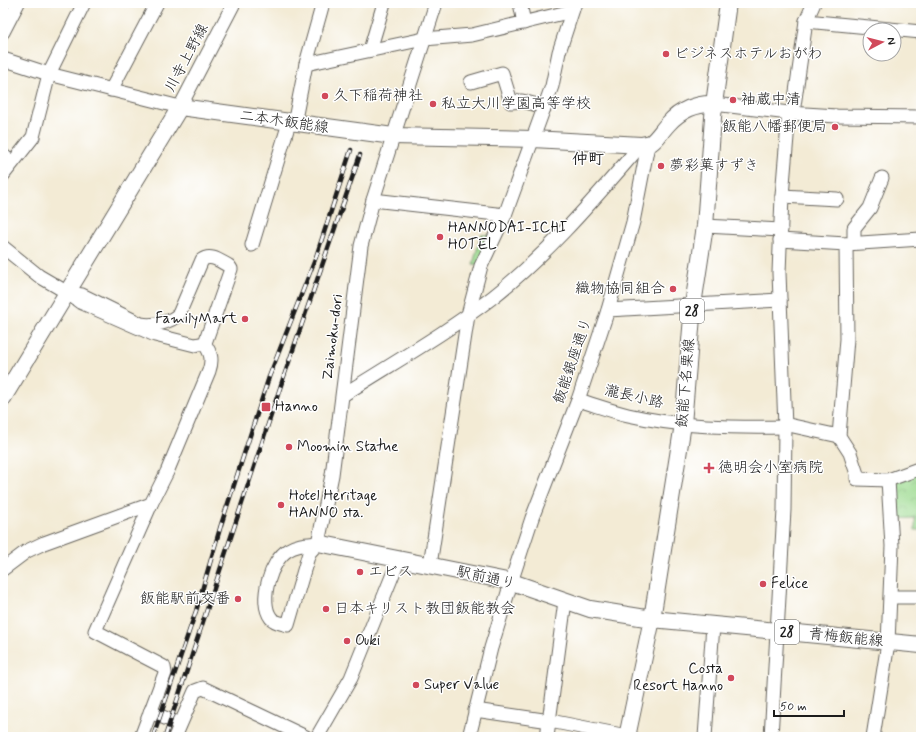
<svg xmlns="http://www.w3.org/2000/svg" width="924" height="740" viewBox="0 0 924 740" font-family="Mynerve,'Klee One',sans-serif">
  <defs>
    <pattern id="park-crowns" width="20" height="18" patternUnits="userSpaceOnUse"><rect width="20" height="18" fill="#9cda8f"/><path d="M2 6a3 3 0 1 1 6 0M12 15a3 3 0 1 1 6 0" fill="none" stroke="#86ba7b"/></pattern>
  </defs>
  <rect width="100%" height="100%" fill="#fff"/>
  <filter id="ink" filterUnits="userSpaceOnUse"><feTurbulence type="fractalNoise" baseFrequency=".025" numOctaves="2"/><feDisplacementMap in="SourceGraphic" scale="8" xChannelSelector="R" yChannelSelector="G"/><feConvolveMatrix kernelMatrix="1 2 1 2 8 2 1 2 1" color-interpolation-filters="sRGB"/></filter>
  <filter id="wash" filterUnits="userSpaceOnUse"><feTurbulence type="fractalNoise" baseFrequency=".012" numOctaves="4" result="noise"/><feDisplacementMap in="SourceGraphic" scale="16" xChannelSelector="R" yChannelSelector="G"/><feGaussianBlur stdDeviation="0.9" result="paint"/><feColorMatrix in="noise" values="0 0 0 0 0 0 0 0 0 0 0 0 0 0 0 0 0 1.4 0 .05"/><feComposite in="paint" operator="in"/></filter>
  <g filter="url(#wash)">
    <rect width="100%" height="100%" fill="#f3ebd5"/>
    <g fill="url(#park-crowns)" stroke="#5c7b56">
      <polygon points="481,235 496,235 481,266 473,264"/>
      <polygon points="921,468 921,530 915,530 915,518 891,519 888,480"/>
    </g>
  </g>
  <g filter="url(#ink)">
    <g fill="none" stroke-linecap="round" stroke-linejoin="round">
      <g stroke="#67645d" stroke-width="15">
        <g id="minor">
          <polyline points="520,3 524,23"/>
          <polyline points="806,21 921,32"/>
          <polyline points="3,32 18,3"/>
          <polyline points="370,50 384,3"/>
          <polyline points="3,59 49,74 180,107 234,3"/>
          <polyline points="306,64 424,39 472,35 572,11"/>
          <polyline points="471,82 502,73 511,102 522,101 545,107"/>
          <polyline points="111,90 157,3"/>
          <polyline points="714,104 789,113 837,116 921,117"/>
          <polyline points="793,113 806,21 814,3"/>
          <polyline points="294,124 306,64 323,3"/>
          <polyline points="3,155 12,163"/>
          <polyline points="3,175 33,137 49,74 84,3"/>
          <polyline points="782,196 837,199"/>
          <polyline points="373,200 505,215"/>
          <polyline points="705,226 781,230"/>
          <polyline points="780,240 846,244 847,339 839,436 850,453 857,474 857,479 888,480 921,468"/>
          <polyline points="854,243 854,228 870,208 882,178"/>
          <polyline points="846,244 921,239"/>
          <polyline points="252,245 289,123"/>
          <path d="M3 247 39 276 68 293 80 302 155 335 195 345 204 343 206 340 231 269 229 266C221 262 211 253 202 260L179 314C170 323 153 326 141 324L82 295 68 293"/>
          <polyline points="608,310 780,300"/>
          <path d="M343 395C393 363 446 333 493 297 549 253 595 198 641 145"/>
          <path d="M578 400C595 405 611 411 628 415 680 427 732 428 785 427"/>
          <polyline points="784,424 839,436"/>
          <polyline points="318,543 332,475 361,246 373,200 436,3"/>
          <path d="M318 543 309 553 288 625C282 623 275 623 271 618 258 601 271 560 288 550 297 544 308 544 318 543Z"/>
          <polyline points="430,565 468,315 481,266 505,215 552,86 559,52 575,3"/>
          <path d="M3 569 27 551 44 543 151 504 167 472 209 371C213 359 211 353 204 343"/>
          <polyline points="891,597 921,597"/>
          <polyline points="475,710 550,721 632,737"/>
          <polyline points="150,712 180,724"/>
          <polyline points="141,737 165,673 164,667 95,631 151,504"/>
          <polyline points="175,737 195,691 203,688 306,737"/>
          <polyline points="317,737 351,678 399,559"/>
          <polyline points="469,737 491,648 514,573 532,518 578,400 608,310 633,222 648,145"/>
          <polyline points="547,737 565,601"/>
          <polyline points="705,737 713,625"/>
          <polyline points="771,737 784,510 785,427 779,273 782,196 789,113"/>
          <polyline points="873,737 888,643 892,546 888,480"/>
        </g>
      </g>
      <g stroke="#67645d" stroke-width="18">
        <g id="major">
          <path d="M3 398 180 107 393 136 533 139 641 145 651 143C658 138 662 130 668 124 680 110 697 103 714 104"/>
          <polyline points="318,543 512,582 590,609 652,619 921,645"/>
          <polyline points="627,737 652,619 683,424 693,305 705,226 714,104 728,3"/>
        </g>
      </g>
      <use href="#minor" stroke="#fff" stroke-width="13"/>
      <use href="#major" stroke="#fff" stroke-width="16"/>
      <g stroke="#1c1c1c" stroke-width="4.5">
        <g id="rail">
          <polyline points="153,737 196,611 221,525 269,377 316,257 351,150"/>
          <polyline points="165,737 282,382 360,155"/>
        </g>
      </g>
      <use href="#rail" stroke="#fff" stroke-width="3" stroke-dasharray="9" stroke-linecap="butt"/>
    </g>
  </g>
  <g fill="#d1495b" stroke="#fff" stroke-width="1.5">
    <circle cx="666" cy="54" r="4"/>
    <circle cx="325" cy="96" r="4"/>
    <circle cx="733" cy="100" r="4"/>
    <circle cx="433" cy="104" r="4"/>
    <circle cx="835" cy="127" r="4"/>
    <circle cx="661" cy="166" r="4"/>
    <circle cx="440" cy="237" r="4"/>
    <circle cx="673" cy="289" r="4"/>
    <circle cx="245" cy="319" r="4"/>
    <rect x="261" y="402" width="10" height="10" rx="2"/>
    <circle cx="289" cy="447" r="4"/>
    <path d="M707 462h4v4h4v4h-4v4h-4v-4h-4v-4h4z"/>
    <circle cx="281" cy="505" r="4"/>
    <circle cx="360" cy="572" r="4"/>
    <circle cx="763" cy="584" r="4"/>
    <circle cx="238" cy="599" r="4"/>
    <circle cx="326" cy="609" r="4"/>
    <circle cx="347" cy="641" r="4"/>
    <circle cx="731" cy="678" r="4"/>
    <circle cx="416" cy="685" r="4"/>
  </g>
  <g text-anchor="middle" dominant-baseline="central" stroke-width="3" stroke-linejoin="round" paint-order="stroke">
    <g fill="#fff" stroke="#606060" stroke-width="1">
      <rect x="680" y="299" width="24" height="24" rx="3"/>
      <rect x="775" y="620" width="24" height="24" rx="3"/>
    </g>
    <g font-size="14" font-weight="bold" fill="#1c1c1c">
      <text x="692" y="311">28</text>
      <text x="787" y="632">28</text>
    </g>
    <g font-size="15" fill="#1c1c1c" stroke="#fff" text-anchor="start">
      <text x="674" y="54">ビジネスホテルおがわ</text>
      <text x="333" y="96">久下稲荷神社</text>
      <text x="741" y="100">袖蔵中清</text>
      <text x="441" y="104">私立大川学園高等学校</text>
      <text x="827" y="127" text-anchor="end">飯能八幡郵便局</text>
      <text x="669" y="166">夢彩菓すずき</text>
      <text x="448" y="228">HANNODAI-ICHI<tspan x="448" dy="17">HOTEL</tspan></text>
      <text x="665" y="289" text-anchor="end">織物協同組合</text>
      <text x="237" y="319" text-anchor="end">FamilyMart</text>
      <text x="275" y="407">Hanno</text>
      <text x="297" y="447">Moomin Statue</text>
      <text x="718" y="468">徳明会小室病院</text>
      <text x="289" y="496">Hotel Heritage<tspan x="289" dy="17">HANNO sta.</tspan></text>
      <text x="368" y="572">エビス</text>
      <text x="771" y="584">Felice</text>
      <text x="230" y="599" text-anchor="end">飯能駅前交番</text>
      <text x="334" y="609">日本キリスト教団飯能教会</text>
      <text x="355" y="641">Ouki</text>
      <text x="723" y="669" text-anchor="end">Costa<tspan x="723" dy="17">Resort Hanno</tspan></text>
      <text x="424" y="685">Super Value</text>
    </g>
    <g font-size="15" fill="#1c1c1c" stroke="#fff">
      <text transform="translate(187 58) rotate(-62)">川寺上野線</text>
      <text transform="translate(284 122) rotate(8)">二本木飯能線</text>
      <text transform="translate(333 337) rotate(-83)">Zaimoku-dori</text>
      <text transform="translate(573 361) rotate(-71)">飯能銀座通り</text>
      <text transform="translate(686 383) rotate(-85)">飯能下名栗線</text>
      <text transform="translate(634 397) rotate(13)">瀧長小路</text>
      <text transform="translate(486 578) rotate(13)">駅前通り</text>
      <text transform="translate(846 638) rotate(6)">青梅飯能線</text>
    </g>
    <g font-size="16" font-weight="bold" fill="#1c1c1c" stroke="#fff">
      <text x="588" y="159">仲町</text>
    </g>
  </g>
  <rect width="924" height="740" fill="none" stroke="#fff" stroke-width="16"/>
  <g transform="translate(882 42) rotate(83)"><circle r="19" fill="#ffffff" stroke="#a4a4a4"/>
  <path d="M0-3L7 15L0 10L-7 15Z" fill="#d1495b"/>
  <text y="-6" font-size="11" font-weight="bold" text-anchor="middle" fill="#1c1c1c">N</text>
  </g>
  <path d="M774 710v6h70v-6" fill="none" stroke="#1c1c1c" stroke-width="2"/>
  <text x="780" y="710" font-size="12" fill="#1c1c1c" stroke="#ffffff" stroke-width="3" paint-order="stroke">50 m</text>
</svg>
